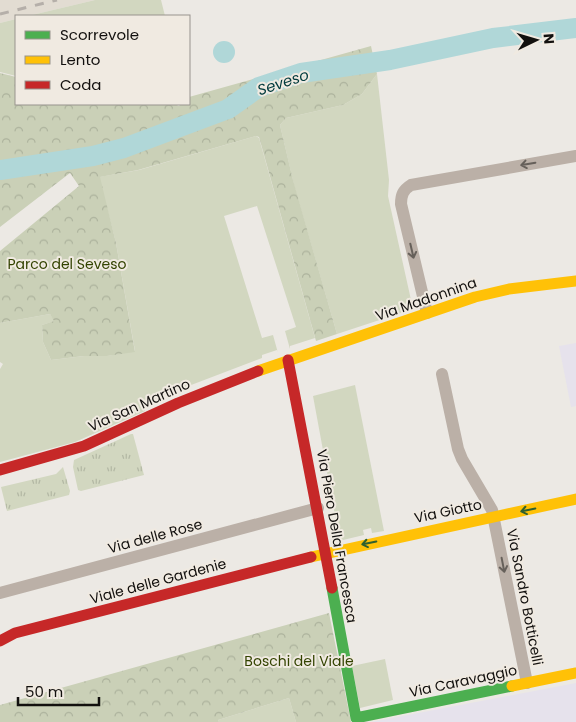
<svg xmlns="http://www.w3.org/2000/svg" width="576" height="722" viewBox="0 0 576 722" font-family="Poppins,sans-serif">
  <defs>
    <pattern id="forest-crowns" width="20" height="18" patternUnits="userSpaceOnUse" patternTransform="scale(1.25)"><rect width="20" height="18" fill="#cad0b7"/><path d="M2 6a3 3 0 1 1 6 0M12 15a3 3 0 1 1 6 0" fill="none" stroke="#acb29c"/></pattern>
    <pattern id="park-tufts" width="24" height="20" patternUnits="userSpaceOnUse" patternTransform="scale(1.25)"><rect width="24" height="20" fill="#d2d7c0"/><path d="M3 7l-1-3M5 7V3M7 7l1-3M15 17l-1-3M17 17v-4M19 17l1-3" fill="none" stroke="#b3b8a4"/></pattern>
  </defs>
  <rect width="100%" height="100%" fill="#ece9e4"/>
  <polygon fill="#e2dcd2" points="0,0 95,0 28,16 16,16 16,19 0,23"/>
  <g fill="#e6e2ec">
    <polygon points="576,343 576,406 571,407 559,346"/>
    <polygon points="576,683 576,722 371,722"/>
  </g>
  <g fill="#d2d7c0">
    <polygon points="95,0 161,0 165,16 28,16"/>
    <polygon points="16,19 16,76 0,72 0,23"/>
    <polygon points="377,74 389,180 388,196 413,309 337,334 294,185 280,125 286,118 343,105 362,94"/>
    <polygon points="256,136 259,138 315,338 290,346 290,349 285,331 296,327 257,206 224,216 262,338 273,335 278,353 277,350 262,355 262,358 144,403 145,411 75,442 0,462 0,369 3,364 0,362 0,323 50,314 55,321 42,325 43,342 51,360 84,356 107,356 135,351 116,243 99,177 139,170"/>
    <polygon points="355,385 384,531 372,533 371,528 363,530 364,535 343,540 339,537 313,396"/>
    <polygon points="385,659 393,700 360,708 352,666"/>
    <polygon points="289,698 296,722 219,722 218,720"/>
  </g>
  <g fill="url(#forest-crowns)">
    <polygon points="371,46 377,74 362,94 343,105 286,118 280,125 293,180 337,334 316,341 259,137 256,136 138,170 100,177 116,243 135,352 107,356 84,356 51,360 43,342 42,325 54,321 50,314 0,323 0,251 79,186 70,173 0,227 0,73 16,77 16,104 174,104 179,106 181,104 189,104 189,97"/>
    <polygon points="329,613 351,722 296,722 289,698 218,720 219,722 0,722 0,705"/>
  </g>
  <g fill="url(#park-tufts)">
    <polygon points="131,434 133,434 144,475 81,491 78,490 73,467 74,460"/>
    <polygon points="63,467 70,491 69,495 7,511 1,487 56,474"/>
  </g>
  <circle fill="#b0d7d8" cx="224" cy="52" r="11"/>
  <g fill="none" stroke-linecap="round" stroke-linejoin="round">
    <polyline stroke="#b0d7d8" stroke-width="20" points="0,170 93,156 124,148 228,109 259,87 301,73 390,60 493,38 576,28"/>
    <g stroke="#bbb0a7" stroke-width="12">
      <path d="M427 313 401 204C401 195 403 190 411 185L576 156"/>
      <polyline points="442,374 458,449 462,459 492,510 527,683"/>
      <polyline points="0,593 318,508"/>
    </g>
    <polyline stroke="#4caf50" stroke-width="11" points="332,588 356,718 512,686"/>
    <g stroke="#ffc107" stroke-width="11">
      <polyline points="258,371 475,297 509,289 576,281"/>
      <polyline points="311,557 576,499"/>
      <polyline points="512,686 576,673"/>
    </g>
    <g stroke="#c62828" stroke-width="11">
      <polyline points="288,360 332,588"/>
      <polyline points="0,470 84,446 178,403 258,371"/>
      <polyline points="0,641 15,633 311,557"/>
    </g>
    <polyline stroke="#b5afa9" stroke-width="3" stroke-dasharray="9 9" stroke-linecap="butt" points="0,14 57,0"/>
  </g>
  <defs><path id="oneway-shaft" d="M-6 0H5M1.5-3L5.5 0L1.5 3" fill="none" stroke-width="1.6" stroke-linecap="round" stroke-linejoin="round" transform="scale(1.25)"/></defs>
  <g stroke="#66605a">
    <use href="#oneway-shaft" transform="translate(528 164) rotate(170)"/>
    <use href="#oneway-shaft" transform="translate(412 251) rotate(77)"/>
    <use href="#oneway-shaft" transform="translate(503 565) rotate(79)"/>
  </g>
  <g stroke="#2f602f">
    <use href="#oneway-shaft" transform="translate(528 510) rotate(168)"/>
    <use href="#oneway-shaft" transform="translate(369 543) rotate(168)"/>
  </g>
  <g text-anchor="middle" dominant-baseline="central" stroke-width="4" stroke-linejoin="round" paint-order="stroke">
    <g font-size="14" fill="#334300" stroke="#f0eae1">
      <text x="67" y="264">Parco del Seveso</text>
      <text x="299" y="661">Boschi del Viale</text>
    </g>
    <g font-size="14" fill="#12100e" stroke="#f0eae1">
      <text transform="translate(426 299) rotate(-19)">Via Madonnina</text>
      <text transform="translate(139 405) rotate(-24)">Via San Martino</text>
      <text transform="translate(448 511) rotate(-12)">Via Giotto</text>
      <text transform="translate(155 536) rotate(-15)">Via delle Rose</text>
      <text transform="translate(337 536) rotate(80)">Via Piero Della Francesca</text>
      <text transform="translate(158 581) rotate(-15)">Viale delle Gardenie</text>
      <text transform="translate(525 597) rotate(79)">Via Sandro Botticelli</text>
      <text transform="translate(463 681) rotate(-12)">Via Caravaggio</text>
    </g>
    <g font-size="15" font-style="italic" fill="#013a3d" stroke="#f0eae1">
      <text transform="translate(283 82) rotate(-18)">Seveso</text>
    </g>
  </g>
  <rect x="15" y="15" width="175" height="90" fill="#f0eae1" stroke="#97938d"/>
  <rect x="25" y="31" width="25" height="8" fill="#4caf50" stroke="#97938d"/>
  <text x="60" y="40" font-size="15" fill="#12100e">Scorrevole</text>
  <rect x="25" y="56" width="25" height="8" fill="#ffc107" stroke="#97938d"/>
  <text x="60" y="65" font-size="15" fill="#12100e">Lento</text>
  <rect x="25" y="81" width="25" height="8" fill="#c62828" stroke="#97938d"/>
  <text x="60" y="90" font-size="15" fill="#12100e">Coda</text>
  <g transform="translate(536 40) rotate(85)" stroke="#f0eae1" stroke-width="4" paint-order="stroke">
  <path d="M0-4L9 19L0 12L-9 19Z" fill="#12100e"/>
  <text y="-8" font-size="14" font-weight="bold" text-anchor="middle" fill="#12100e">N</text>
  </g>
  <path d="M18 697v8h81v-8" fill="none" stroke="#12100e" stroke-width="2.5"/>
  <text x="25" y="697" font-size="15" fill="#12100e" stroke="#f0eae1" stroke-width="4" paint-order="stroke">50 m</text>
</svg>
